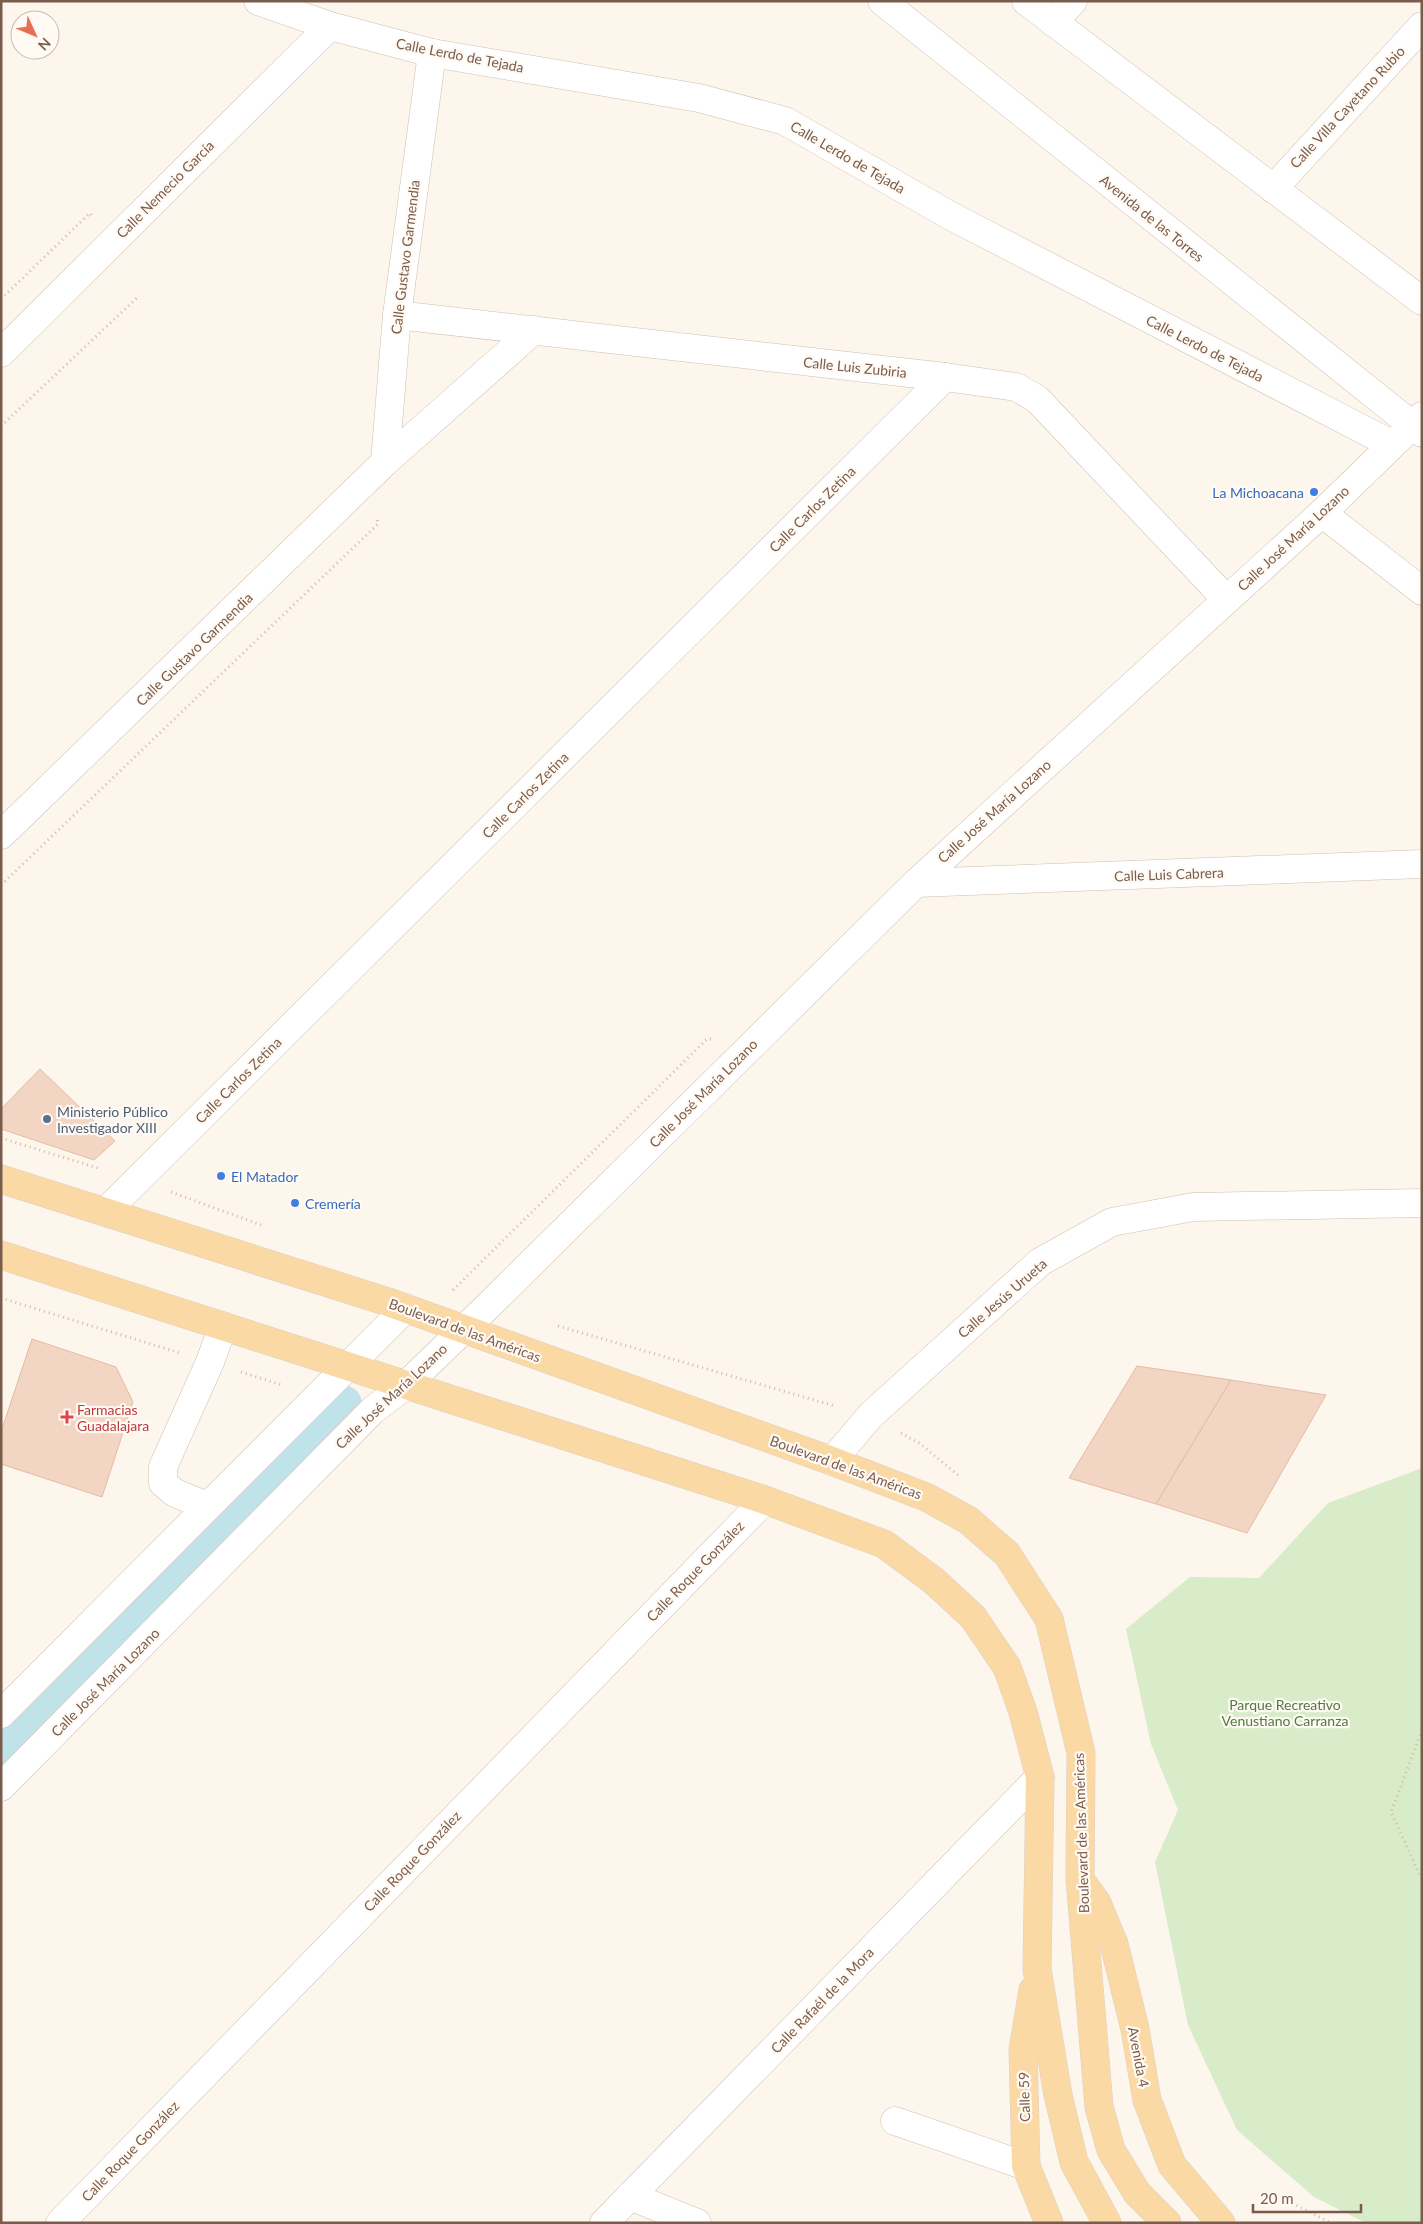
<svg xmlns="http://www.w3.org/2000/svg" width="1423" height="2224" viewBox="0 0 1423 2224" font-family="Lato,sans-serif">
  <rect width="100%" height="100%" fill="#fdf6ec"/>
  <polygon fill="#d8ecc9" points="1422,1468 1422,2223 1366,2223 1314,2197 1237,2130 1188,2025 1155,1862 1178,1810 1151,1744 1126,1629 1190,1577 1259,1578 1328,1503"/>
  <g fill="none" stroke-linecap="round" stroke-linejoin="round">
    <polyline stroke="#bfe3e8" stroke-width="38" points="1,1751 343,1404"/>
  </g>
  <g fill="#f3d5c3" stroke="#e6bba3">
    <polygon points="40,1069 115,1141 94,1160 1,1129 1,1109"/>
    <polygon points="32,1339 116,1367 133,1402 102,1497 1,1464 1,1432"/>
    <polygon points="1137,1366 1231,1380 1156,1504 1069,1478"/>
    <polygon points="1231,1380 1326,1395 1247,1533 1156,1504"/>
  </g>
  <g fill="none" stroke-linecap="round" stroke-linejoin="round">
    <g stroke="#d1beb0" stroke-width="29">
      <g id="minor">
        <polyline points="258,1 330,26 432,53 699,98 785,121 949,215 1391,444"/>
        <polyline points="882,1 1422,433"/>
        <polyline points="1026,1 1422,301"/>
        <polyline points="1053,22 1073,1"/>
        <polyline points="1273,189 1422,26"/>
        <polyline points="397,315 945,377 1016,387 1037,399 1226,599"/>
        <polyline points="1,353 330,26"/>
        <polyline points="385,462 397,315 432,53"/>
        <polyline points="1322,513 1422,591"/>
        <polyline points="1,835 385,462 534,330"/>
        <polyline points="916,883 1422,864"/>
        <polyline points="105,1212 945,377"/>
        <polyline points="832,1461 870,1416 1040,1262 1112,1222 1193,1207 1422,1203"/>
        <polyline points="207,1506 175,1493 163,1483 163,1467 210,1362 223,1326"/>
        <polyline points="1,1714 406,1308"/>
        <polyline points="1,1787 373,1410 406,1385 487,1307 916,883 1322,513 1422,416"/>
        <polyline points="895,2121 1026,2166"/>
        <polyline points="630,2196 697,2223"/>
        <polyline points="60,2223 765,1500"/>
        <polyline points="604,2223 1040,1777"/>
      </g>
    </g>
    <g stroke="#dad1cd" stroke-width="29">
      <g id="major">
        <polyline points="1,1179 388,1302 832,1461 926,1497 968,1520 1007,1554 1049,1619 1081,1753 1080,1879 1099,2107 1111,2150 1137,2193 1167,2223"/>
        <polyline points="1,1255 765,1500 884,1544 934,1581 973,1617 1007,1667 1023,1712 1040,1777 1037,1969 1058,2095 1074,2162 1107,2223"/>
        <polyline points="1084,1885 1097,1903 1114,1944 1135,2029 1147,2100 1172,2165 1221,2223"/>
        <polyline points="1033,1990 1023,2050 1026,2166 1049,2223"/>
      </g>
    </g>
    <g stroke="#d9b8a5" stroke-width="3" stroke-dasharray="1 4" stroke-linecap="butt">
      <polyline points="1,299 90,213 92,216"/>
      <polyline points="1,426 139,296"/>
      <polyline points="1,885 378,524 377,517"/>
      <polyline points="1,1138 101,1169"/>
      <polyline points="171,1192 264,1226"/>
      <polyline points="453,1290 707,1039 711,1039"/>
      <polyline points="1,1298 180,1353"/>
      <polyline points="558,1326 835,1406"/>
      <polyline points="241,1372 282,1385"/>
      <polyline points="901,1433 919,1443 958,1475"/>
      <polyline points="1422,1730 1391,1812 1422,1880"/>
      <polyline points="1292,2203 1331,2223"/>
    </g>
    <use href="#minor" stroke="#fff" stroke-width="28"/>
    <use href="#major" stroke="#fbd9a5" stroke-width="28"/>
  </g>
  <g fill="#3f7fe0" stroke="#fffaf3" stroke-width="2">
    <circle cx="1314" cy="492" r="5"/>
    <circle cx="221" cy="1176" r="5"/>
    <circle cx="295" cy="1203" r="5"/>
  </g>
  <circle fill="#5c6f8a" stroke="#fffaf3" stroke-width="2" cx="47" cy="1119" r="5"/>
  <path fill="#e0444e" stroke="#fffaf3" stroke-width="2" d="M64.5 1409.5h5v5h5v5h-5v5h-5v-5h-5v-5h5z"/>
  <g text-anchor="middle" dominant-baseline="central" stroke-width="4.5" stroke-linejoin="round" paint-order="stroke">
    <g font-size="14" fill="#7a5c4d" stroke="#fffaf3">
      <text transform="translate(460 55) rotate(11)">Calle Lerdo de Tejada</text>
      <text transform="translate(1347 107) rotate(-47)">Calle Villa Cayetano Rubio</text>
      <text transform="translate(848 157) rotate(30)">Calle Lerdo de Tejada</text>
      <text transform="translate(165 189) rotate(-45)">Calle Nemecio García</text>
      <text transform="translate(1152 218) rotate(39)">Avenida de las Torres</text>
      <text transform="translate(405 257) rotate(-83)">Calle Gustavo Garmendia</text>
      <text transform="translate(1205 348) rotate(27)">Calle Lerdo de Tejada</text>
      <text transform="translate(855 367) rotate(6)">Calle Luis Zubiria</text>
      <text transform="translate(812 509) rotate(-45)">Calle Carlos Zetina</text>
      <text transform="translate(1293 538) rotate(-43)">Calle José María Lozano</text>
      <text transform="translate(194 649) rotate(-44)">Calle Gustavo Garmendia</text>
      <text transform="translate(525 795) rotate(-45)">Calle Carlos Zetina</text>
      <text transform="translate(994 811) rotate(-42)">Calle José María Lozano</text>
      <text transform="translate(1169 874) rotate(-2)">Calle Luis Cabrera</text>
      <text transform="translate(238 1080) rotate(-45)">Calle Carlos Zetina</text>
      <text transform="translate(703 1093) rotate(-45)">Calle José María Lozano</text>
      <text transform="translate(1002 1298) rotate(-41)">Calle Jesús Urueta</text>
      <text transform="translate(465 1330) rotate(20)">Boulevard de las Américas</text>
      <text transform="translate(391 1396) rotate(-43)">Calle José María Lozano</text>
      <text transform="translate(846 1467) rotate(20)">Boulevard de las Américas</text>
      <text transform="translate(695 1571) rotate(-46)">Calle Roque González</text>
      <text transform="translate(105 1682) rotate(-45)">Calle José María Lozano</text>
      <text transform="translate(1081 1833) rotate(-92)">Boulevard de las Américas</text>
      <text transform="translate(412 1861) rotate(-46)">Calle Roque González</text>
      <text transform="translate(822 2000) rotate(-46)">Calle Rafaél de la Mora</text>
      <text transform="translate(1139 2057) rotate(79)">Avenida 4</text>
      <text transform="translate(1024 2097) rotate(-92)">Calle 59</text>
      <text transform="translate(130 2151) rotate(-46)">Calle Roque González</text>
    </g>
    <g font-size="14" fill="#366cbe" stroke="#fffaf3" text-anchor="start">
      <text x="1304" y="492" text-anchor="end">La Michoacana</text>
      <text x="231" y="1176">El Matador</text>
      <text x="305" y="1203">Cremería</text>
    </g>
    <g font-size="14" fill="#4e5e75" stroke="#fffaf3" text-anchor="start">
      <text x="57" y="1111">Ministerio Público<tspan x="57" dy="16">Investigador XIII</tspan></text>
    </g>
    <g font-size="14" fill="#be3a42" stroke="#fffaf3" text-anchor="start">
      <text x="77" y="1409">Farmacias<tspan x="77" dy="16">Guadalajara</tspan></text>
    </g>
    <g font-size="14" fill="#537a41" stroke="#fffaf3">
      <text x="1285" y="1704">Parque Recreativo<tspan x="1285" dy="16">Venustiano Carranza</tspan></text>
    </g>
  </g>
  <rect width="1423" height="2224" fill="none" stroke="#7a5c4d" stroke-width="5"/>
  <g transform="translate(35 35) rotate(134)"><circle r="24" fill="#fffaf3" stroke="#cabbb1"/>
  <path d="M0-4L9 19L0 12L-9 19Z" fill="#e76f51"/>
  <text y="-8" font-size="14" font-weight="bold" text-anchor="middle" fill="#7a5c4d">N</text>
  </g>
  <path d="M1253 2204v8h108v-8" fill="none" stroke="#7a5c4d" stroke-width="2.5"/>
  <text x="1260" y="2204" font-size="15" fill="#7a5c4d" stroke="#fffaf3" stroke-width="4" paint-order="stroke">20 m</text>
</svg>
